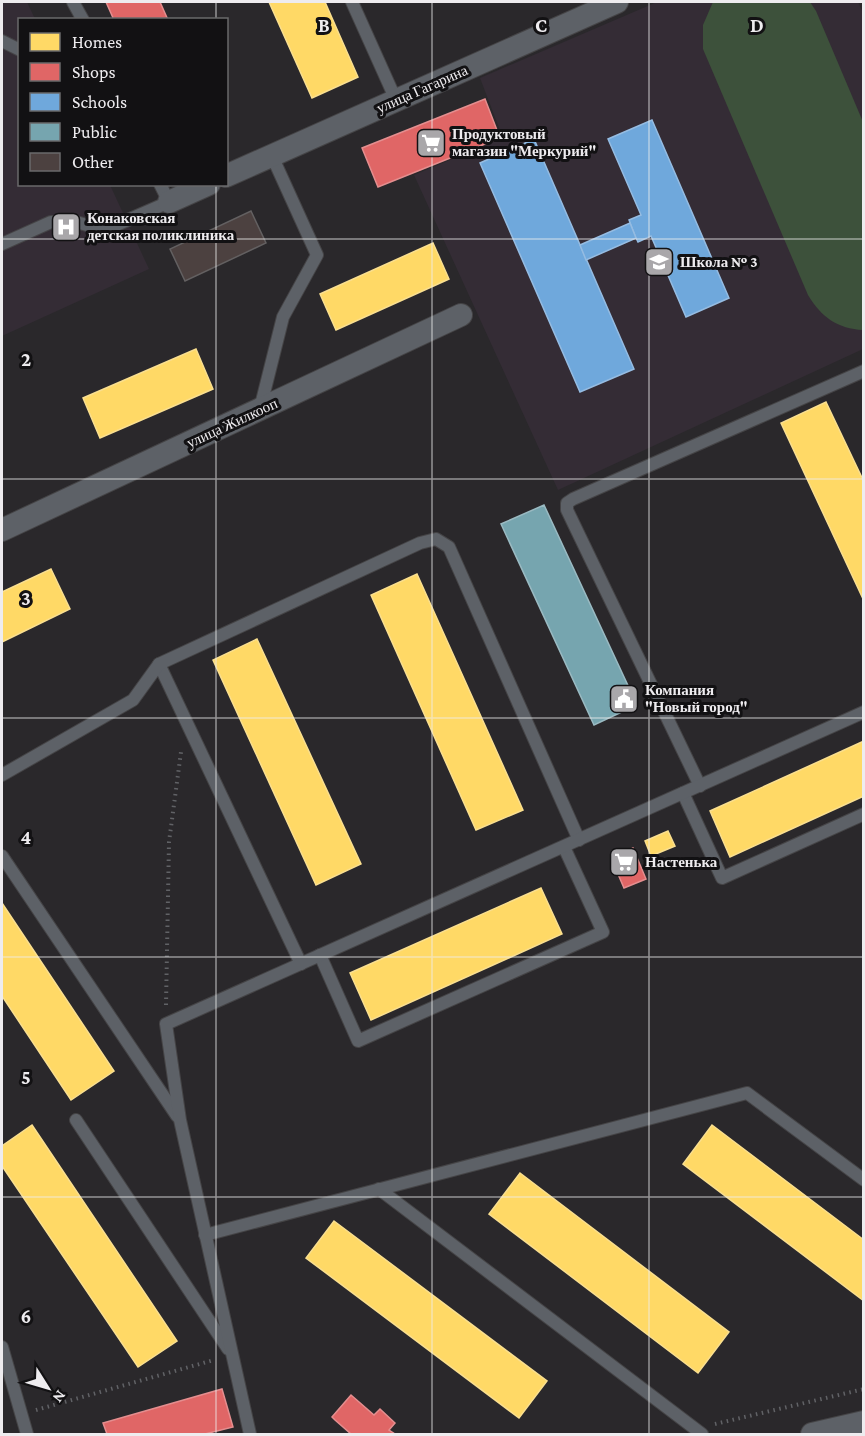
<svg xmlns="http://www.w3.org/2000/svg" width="865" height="1436" viewBox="0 0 865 1436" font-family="'Crimson Pro',serif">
  <rect width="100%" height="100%" fill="#2a282b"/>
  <g fill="#342c35">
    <polygon points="2,2 27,2 35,19 20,20 20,184 110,185 149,269 2,336"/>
    <polygon points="657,2 858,2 864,15 863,349 558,490 414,175 503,138 480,78"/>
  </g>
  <path fill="#3d513b" d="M713 2H810L816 11 863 122V330C838 329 821 317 808 295L703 49V25Z"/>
  <g fill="#ffd966" stroke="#fadf8f" stroke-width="1.5">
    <polygon points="269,2 325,2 358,77 312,98"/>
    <polygon points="433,243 449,279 336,330 320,294"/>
    <polygon points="196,349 213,389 100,438 83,398"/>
    <polygon points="826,402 864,482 864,601 781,423"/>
    <polygon points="51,569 70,609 2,642 2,592"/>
    <polygon points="417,574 523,810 476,830 371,595"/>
    <polygon points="257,639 361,864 316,885 213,660"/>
    <polygon points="864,741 864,796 730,857 710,811"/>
    <polygon points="668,831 675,846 651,856 645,841"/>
    <polygon points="541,888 562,934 371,1020 350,973"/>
    <polygon points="2,903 114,1071 71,1100 2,996"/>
    <polygon points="32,1125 177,1341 138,1367 2,1166 2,1146"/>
    <polygon points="712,1125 864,1240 864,1301 683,1164"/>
    <polygon points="520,1173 729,1332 698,1373 489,1214"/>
    <polygon points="334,1221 547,1381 519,1418 306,1258"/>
  </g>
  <g fill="#e06666" stroke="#e48e8f" stroke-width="1.5">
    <polygon points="106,2 160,2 168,20 114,20"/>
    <polygon points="485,99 500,138 378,187 362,148"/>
    <polygon points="633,848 646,879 624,888 611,858"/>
    <polygon points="222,1389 233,1427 205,1434 107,1434 103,1423"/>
    <polygon points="351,1395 374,1415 380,1409 395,1423 389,1430 395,1434 351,1434 335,1420 332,1417"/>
  </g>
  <g fill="#6fa8dc" stroke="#95bce2" stroke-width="1.5">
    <polygon points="652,120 729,298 686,317 651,236 638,242 636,238 629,220 641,215 608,139"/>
    <polygon points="534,139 634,369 580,392 480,163"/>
    <polygon points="630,223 636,238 586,260 580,245"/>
  </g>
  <polygon fill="#76a5af" stroke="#9abac2" stroke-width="1.5" points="544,505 637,705 594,725 501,524"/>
  <polygon fill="#4c4140" stroke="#636061" stroke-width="1.5" points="251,211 266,243 185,281 170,249"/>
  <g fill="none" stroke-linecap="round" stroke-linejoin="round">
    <g stroke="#454446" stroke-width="14">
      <g id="lane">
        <polyline points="73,2 83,20"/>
        <polyline points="352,2 396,100"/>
        <polyline points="2,41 20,50"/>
        <polyline points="2,244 51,222 76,222 105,230 169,202 160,184"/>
        <polyline points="260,409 283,317 317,255 272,156"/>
        <polyline points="159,664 301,964"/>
        <polyline points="2,775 133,700 159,664 420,543 436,539 449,547 579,840"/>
        <polyline points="700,786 567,510 567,503 573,499 864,371"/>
        <polyline points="683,793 722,878 864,814"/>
        <polyline points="2,856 177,1116"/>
        <polyline points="320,955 358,1041 603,932 564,847"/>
        <polyline points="76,1120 228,1349"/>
        <polyline points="379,1189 702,1434"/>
        <polyline points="205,1235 747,1093 864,1180"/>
        <polyline points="2,1347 27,1434"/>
        <polyline points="250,1434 180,1120 166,1024 864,712"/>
      </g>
    </g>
    <g stroke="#454446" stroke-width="24">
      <g id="street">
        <polyline points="226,176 617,2"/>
        <polyline points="169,202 209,184"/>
        <polyline points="2,530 461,315"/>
        <polyline points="812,1434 864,1422"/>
      </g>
    </g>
    <g stroke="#616266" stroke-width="4" stroke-dasharray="1.5 4.5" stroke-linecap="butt">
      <polyline points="166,1005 169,842 181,752"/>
      <polyline points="36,1410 214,1360"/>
      <polyline points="715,1424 864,1389"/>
    </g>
    <use href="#lane" stroke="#5d6167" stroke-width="12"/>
    <use href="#street" stroke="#5d6167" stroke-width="22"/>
  </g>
  <path fill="none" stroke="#eeecef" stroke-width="1.5" stroke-opacity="0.55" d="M216 2V20M432 2V1434M649 2V1434M216 184V1434M2 239H864M2 479H864M2 718H864M2 957H864M2 1197H864"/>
  <defs>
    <g id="supermarket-square" transform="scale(1.5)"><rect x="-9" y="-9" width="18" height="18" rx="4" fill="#a9a7aa" stroke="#121113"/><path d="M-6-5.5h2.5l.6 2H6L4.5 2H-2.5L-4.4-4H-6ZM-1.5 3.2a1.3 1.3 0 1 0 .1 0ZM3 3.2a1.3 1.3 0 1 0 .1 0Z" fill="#fff"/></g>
    <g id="hospital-square" transform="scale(1.5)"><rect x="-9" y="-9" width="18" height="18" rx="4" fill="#a9a7aa" stroke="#121113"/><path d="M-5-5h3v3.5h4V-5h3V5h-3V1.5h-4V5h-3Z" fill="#fff"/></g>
    <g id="school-square" transform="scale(1.5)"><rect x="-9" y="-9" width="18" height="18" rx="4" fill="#a9a7aa" stroke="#121113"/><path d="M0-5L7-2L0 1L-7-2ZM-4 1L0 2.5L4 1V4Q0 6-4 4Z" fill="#fff"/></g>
    <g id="civic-square" transform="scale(1.5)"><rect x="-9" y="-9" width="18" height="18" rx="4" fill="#a9a7aa" stroke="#121113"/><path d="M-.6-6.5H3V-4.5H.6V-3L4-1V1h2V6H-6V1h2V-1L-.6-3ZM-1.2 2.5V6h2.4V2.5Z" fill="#fff"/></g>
  </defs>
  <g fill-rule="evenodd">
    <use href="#supermarket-square" x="431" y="143"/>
    <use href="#hospital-square" x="66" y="227"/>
    <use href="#school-square" x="659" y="262"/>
    <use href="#civic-square" x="624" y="699"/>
    <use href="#supermarket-square" x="624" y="862"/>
  </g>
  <g text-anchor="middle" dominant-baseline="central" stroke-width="6" stroke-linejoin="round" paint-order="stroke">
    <g font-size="15" fill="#eeecef" stroke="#121113">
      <text transform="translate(422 89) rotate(-24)">улица Гагарина</text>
      <text transform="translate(232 423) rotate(-25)">улица Жилкооп</text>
    </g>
    <g font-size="15" font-weight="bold" fill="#eeecef" stroke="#121113" text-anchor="start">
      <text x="452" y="134">Продуктовый<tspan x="452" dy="17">магазин "Меркурий"</tspan></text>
      <text x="87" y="218">Конаковская<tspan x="87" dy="17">детская поликлиника</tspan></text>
      <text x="680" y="262">Школа № 3</text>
      <text x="645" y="690">Компания<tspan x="645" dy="17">"Новый город"</tspan></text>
      <text x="645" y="862">Настенька</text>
    </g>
  </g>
  <g font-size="20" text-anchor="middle" font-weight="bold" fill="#eeecef" stroke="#121113" stroke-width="6" stroke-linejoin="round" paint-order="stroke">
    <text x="324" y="32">B</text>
    <text x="541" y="32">C</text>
    <text x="757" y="32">D</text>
    <text x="26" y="366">2</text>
    <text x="26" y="605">3</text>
    <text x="26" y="844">4</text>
    <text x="26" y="1084">5</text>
    <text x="26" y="1323">6</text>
  </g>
  <rect width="865" height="1436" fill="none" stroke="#eeecef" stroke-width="6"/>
  <rect x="18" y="18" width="210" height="168" fill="#121113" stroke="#6a696b" stroke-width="1.5"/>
  <rect x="30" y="33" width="30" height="18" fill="#ffd966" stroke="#6a696b" stroke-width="1.5"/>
  <text x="72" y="48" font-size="18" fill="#eeecef">Homes</text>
  <rect x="30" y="63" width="30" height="18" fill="#e06666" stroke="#6a696b" stroke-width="1.5"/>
  <text x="72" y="78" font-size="18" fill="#eeecef">Shops</text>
  <rect x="30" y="93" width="30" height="18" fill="#6fa8dc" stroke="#6a696b" stroke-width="1.5"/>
  <text x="72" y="108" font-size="18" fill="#eeecef">Schools</text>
  <rect x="30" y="123" width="30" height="18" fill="#76a5af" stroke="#6a696b" stroke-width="1.5"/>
  <text x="72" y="138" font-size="18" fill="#eeecef">Public</text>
  <rect x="30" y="153" width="30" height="18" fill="#4c4140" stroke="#6a696b" stroke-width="1.5"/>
  <text x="72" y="168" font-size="18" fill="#eeecef">Other</text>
  <g transform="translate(48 1388) rotate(127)" stroke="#121113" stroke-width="4.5" paint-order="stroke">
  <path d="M0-4.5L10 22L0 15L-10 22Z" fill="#eeecef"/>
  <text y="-9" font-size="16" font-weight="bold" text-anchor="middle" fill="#eeecef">N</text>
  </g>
</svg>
